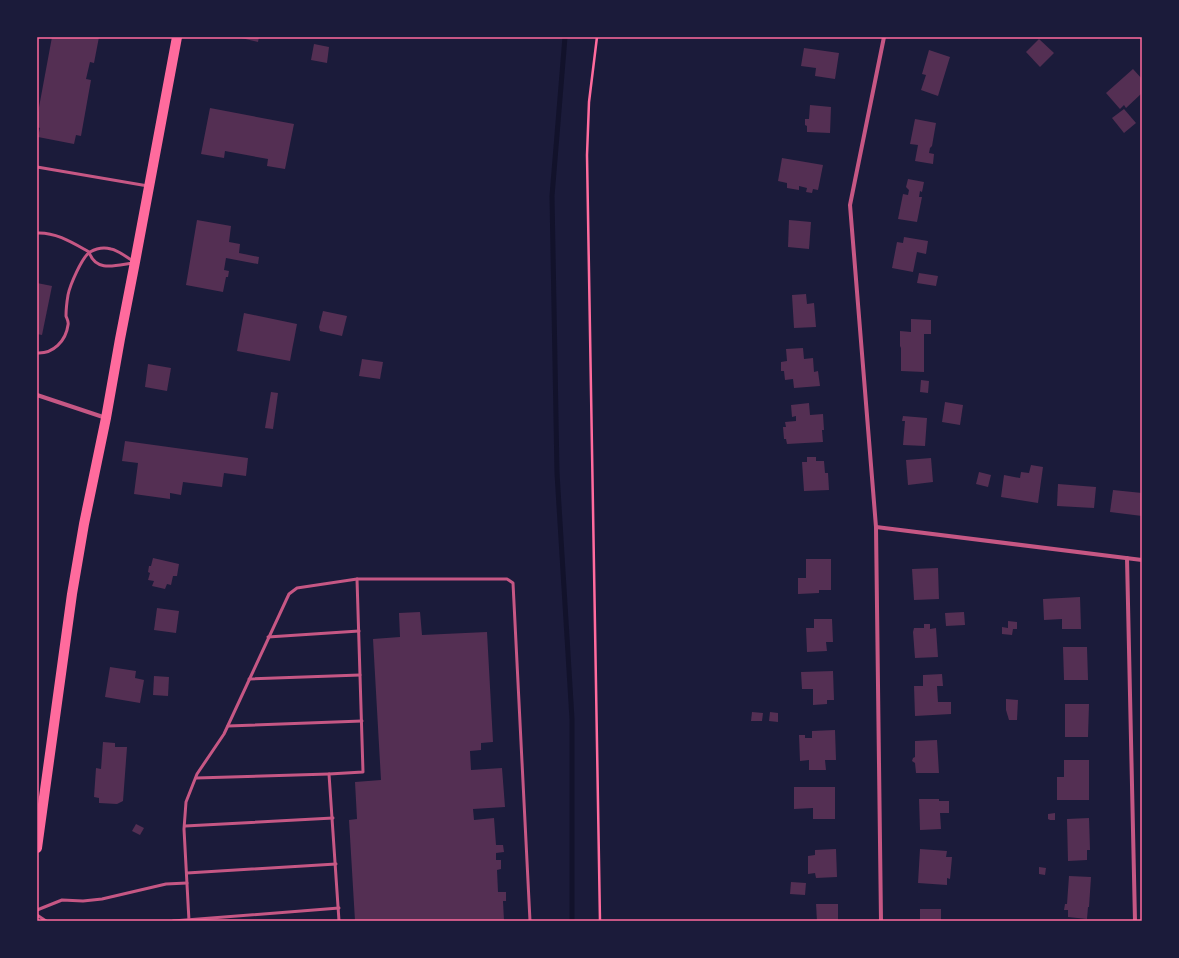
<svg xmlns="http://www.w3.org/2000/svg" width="1179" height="958" viewBox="0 0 1179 958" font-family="Barlow,sans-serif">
  <rect width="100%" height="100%" fill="#1b1b3a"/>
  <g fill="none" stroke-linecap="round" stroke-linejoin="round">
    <polyline stroke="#12122b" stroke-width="5" points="565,37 552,196 557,473 572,719 572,921"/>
  </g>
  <g fill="#542f53">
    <polygon points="52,37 99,37 94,63 90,62 86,79 91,80 81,136 76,135 74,144 38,137 40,128 37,127 37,118"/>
    <polygon points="237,37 259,37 258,42"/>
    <polygon points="1039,39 1054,53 1040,67 1026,52"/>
    <polygon points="314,44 329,47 327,63 311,60"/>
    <polygon points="804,48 839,53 835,79 815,76 816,68 801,66"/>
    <polygon points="929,50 950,57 938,96 921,90 926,75 922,74"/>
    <polygon points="1133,69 1142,79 1142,93 1126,108 1124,105 1120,109 1106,93"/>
    <polygon points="810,105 831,107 830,133 807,132 807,126 805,125 805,119 809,119"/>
    <polygon points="210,108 294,124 285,169 267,166 268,159 225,151 224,158 201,154"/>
    <polygon points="1124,109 1136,123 1124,133 1112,118"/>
    <polygon points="915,119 936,123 932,146 930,148 929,153 934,154 933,164 915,161 918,145 910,144"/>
    <polygon points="782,158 823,165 818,190 813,189 812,193 806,192 807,188 799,186 799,190 787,188 787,183 778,181"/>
    <polygon points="908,179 924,182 922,192 920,191 919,197 922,197 917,222 898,219 903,194 908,195 909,190 906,187"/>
    <polygon points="197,220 231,226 229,242 240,244 239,253 259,257 258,264 226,258 224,270 229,271 228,277 226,277 223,292 186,285"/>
    <polygon points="789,220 811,222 809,249 788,247"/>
    <polygon points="904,237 928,241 926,254 917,252 913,272 892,268 897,242 903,243"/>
    <polygon points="919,273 938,276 936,286 917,283"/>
    <polygon points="37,283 52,286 42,335 37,334"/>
    <polygon points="806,294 807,304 814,303 816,327 794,328 792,295"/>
    <polygon points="323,311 347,316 342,336 320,331 319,327"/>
    <polygon points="244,313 297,324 290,361 237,351"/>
    <polygon points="911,319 931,320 931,334 924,334 924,372 901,371 901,348 900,346 900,331 911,332"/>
    <polygon points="803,348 804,359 813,358 814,372 818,371 820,386 794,388 793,379 785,380 784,371 781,371 781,362 787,361 786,349"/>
    <polygon points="362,359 383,362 380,379 359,376"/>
    <polygon points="148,364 171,368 167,391 145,387"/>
    <polygon points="921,380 929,381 928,393 920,392"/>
    <polygon points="271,392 278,393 273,429 265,428"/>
    <polygon points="945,402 963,405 960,425 942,422"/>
    <polygon points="809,403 810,415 823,414 824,430 822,430 823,442 787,444 786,439 784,439 783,427 786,427 785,422 796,421 796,416 792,417 791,405"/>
    <polygon points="903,416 927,418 925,446 903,445 905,421 902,421"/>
    <polygon points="125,441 248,458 246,476 224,473 222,487 183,482 181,495 170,493 170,499 134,494 138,463 122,461"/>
    <polygon points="807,457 816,457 816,461 824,461 825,473 828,473 829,490 804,491 802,462 807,462"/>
    <polygon points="931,458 933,482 908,485 906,460"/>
    <polygon points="1031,465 1043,467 1038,503 1001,497 1004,475 1020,478 1021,472 1029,473"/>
    <polygon points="979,472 991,475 988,487 976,484"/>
    <polygon points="1058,484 1096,487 1094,508 1057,506"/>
    <polygon points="1113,490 1142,493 1142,516 1110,512"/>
    <polygon points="153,558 179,564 177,576 173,576 171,585 167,584 165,589 152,586 154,581 148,580 150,573 148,572 149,566 151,566"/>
    <polygon points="806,559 831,559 831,590 819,590 819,593 798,594 798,578 806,578"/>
    <polygon points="938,568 939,599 914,600 912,569"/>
    <polygon points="1080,597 1081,629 1062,629 1062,619 1044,620 1043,599"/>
    <polygon points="157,608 179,611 176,633 154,630"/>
    <polygon points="420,612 422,635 487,632 493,742 481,743 481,750 470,751 471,770 502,768 505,807 473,809 474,820 494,818 496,845 503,845 504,852 496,853 496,860 501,860 501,869 497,870 498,892 506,892 506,901 503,901 504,921 355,921 349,820 357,819 355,782 381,780 373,639 400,637 399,613"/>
    <polygon points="964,612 965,625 946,626 945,613"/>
    <polygon points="814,619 832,619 833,642 826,642 827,651 807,652 806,628 814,628"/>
    <polygon points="1008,621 1017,622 1017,629 1013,629 1012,635 1002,634 1002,627 1008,628"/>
    <polygon points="924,624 930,624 930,629 936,628 938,657 915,658 913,632 914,628 924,628"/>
    <polygon points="1063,647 1087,647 1088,680 1064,680"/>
    <polygon points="110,667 136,671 135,678 144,680 140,703 105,697"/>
    <polygon points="833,671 834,700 827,700 827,704 813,705 813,689 802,689 801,672"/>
    <polygon points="942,674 943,686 937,686 938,702 951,702 951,714 915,716 914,686 923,686 923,675"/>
    <polygon points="154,676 169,677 168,696 153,695"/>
    <polygon points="1006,699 1018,700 1017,720 1009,720 1006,710"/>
    <polygon points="1065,704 1089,704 1088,737 1065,737"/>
    <polygon points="752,712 763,713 762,721 751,721"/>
    <polygon points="770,712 778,713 778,722 769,721"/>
    <polygon points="835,730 836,760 825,760 826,770 809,770 809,760 800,761 799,735 805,735 805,738 812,738 812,731"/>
    <polygon points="937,740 939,773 916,773 915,763 912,761 913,758 915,757 915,741"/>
    <polygon points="103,742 115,743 115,747 127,747 123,801 117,804 99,803 99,798 94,797 96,768 101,769"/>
    <polygon points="1064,760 1089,760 1089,800 1057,800 1057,777 1064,777"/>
    <polygon points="794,787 835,787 835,819 813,819 813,808 794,809"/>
    <polygon points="919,799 939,799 939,801 949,801 949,813 940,813 941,829 920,830"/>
    <polygon points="1055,813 1055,820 1050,820 1048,819 1048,814"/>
    <polygon points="1089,818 1090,850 1087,850 1087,860 1068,861 1067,819"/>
    <polygon points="136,824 144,828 140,835 132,831"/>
    <polygon points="836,849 837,877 816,878 815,873 808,874 808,856 815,855 815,850"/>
    <polygon points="920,849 947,851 946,857 952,857 950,879 947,878 947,885 918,883"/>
    <polygon points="1039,867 1046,868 1045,875 1039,874"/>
    <polygon points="1069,876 1091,877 1089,907 1088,907 1087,919 1068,917 1068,910 1064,910 1065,904 1067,904"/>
    <polygon points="791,882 806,883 805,895 790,894"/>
    <polygon points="816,904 838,904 838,921 817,921"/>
    <rect x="920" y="909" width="21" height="12"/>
  </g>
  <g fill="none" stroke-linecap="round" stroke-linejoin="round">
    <polyline stroke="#ff6b9d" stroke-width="2.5" points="597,37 589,102 587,155 600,921"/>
    <g stroke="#c65784" stroke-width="3">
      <polyline points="37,167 148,186"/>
      <path d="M37 233C56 232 73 243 89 252 96 273 117 265 133 263"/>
      <path d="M37 353C53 354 66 341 68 325 69 322 67 319 66 316 66 310 67 301 68 295 70 285 82 257 90 252 97 248 104 247 111 249 118 250 126 257 133 261"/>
      <polyline points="268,637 359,631"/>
      <polyline points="249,679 360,675"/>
      <polyline points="228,726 362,721"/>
      <polyline points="196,778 329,774"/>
      <polyline points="185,826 333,818"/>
      <polyline points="187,873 336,864"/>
      <polyline points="37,910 62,900 83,901 102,899 166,884 187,883"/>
      <polyline points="37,915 46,921"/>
      <polyline points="173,921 339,908"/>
      <polyline points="189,921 184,829 186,802 197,774 224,734 289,594 297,588 357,579 507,579 513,583 530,921"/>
      <polyline points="339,921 329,774 363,772 357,579"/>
    </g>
    <g stroke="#c65784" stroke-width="4">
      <polyline points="37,395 106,418"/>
      <polyline points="876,527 1142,560"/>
      <polyline points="1127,558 1135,921"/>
      <polyline points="881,921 876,527 850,205 884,37"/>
    </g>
    <polyline stroke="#ff6b9d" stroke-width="10" points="37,848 72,594 84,524 106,418 120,339 135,262 177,37"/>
  </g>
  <rect width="1179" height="958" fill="none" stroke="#1b1b3a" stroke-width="76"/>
  <rect x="38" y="38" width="1103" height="882" fill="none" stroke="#ff6b9d" stroke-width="1.5"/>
</svg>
